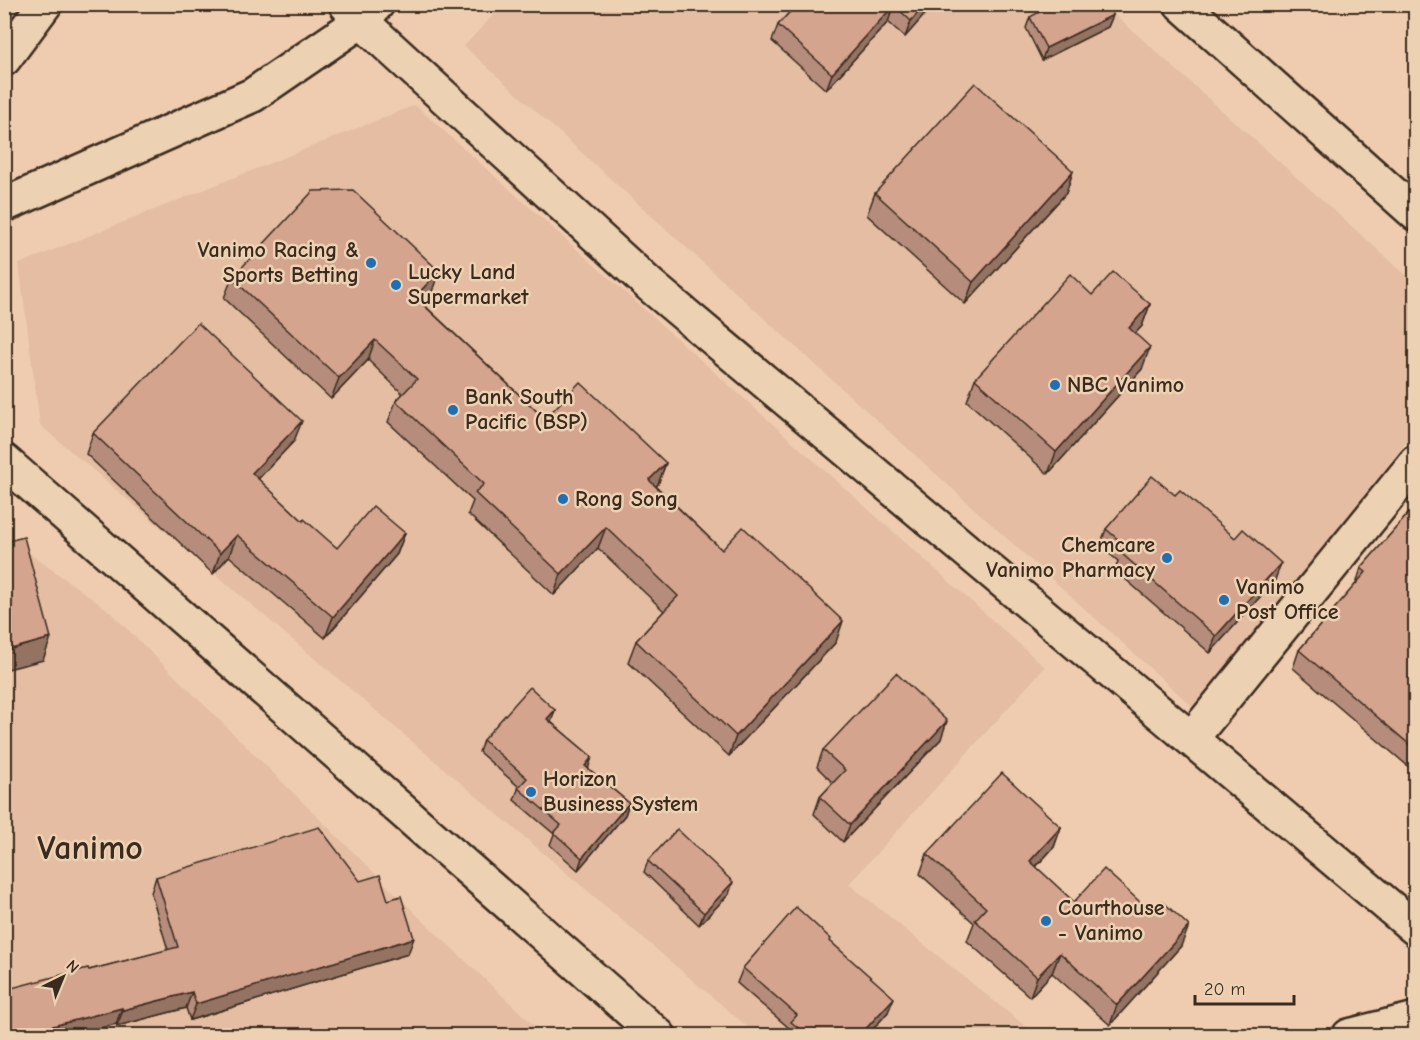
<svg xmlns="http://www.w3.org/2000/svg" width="1420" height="1040" viewBox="0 0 1420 1040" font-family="'Comic Neue',sans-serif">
  <rect width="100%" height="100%" fill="#efccb0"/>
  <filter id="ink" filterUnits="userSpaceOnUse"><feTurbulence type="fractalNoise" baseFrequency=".0167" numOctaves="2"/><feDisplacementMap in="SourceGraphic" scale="12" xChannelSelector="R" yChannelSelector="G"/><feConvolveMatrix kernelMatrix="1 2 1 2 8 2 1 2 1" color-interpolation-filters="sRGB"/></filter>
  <g filter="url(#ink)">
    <g fill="#e4bda3">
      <polygon points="503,5 1104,5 1415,283 1415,431 1194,708 464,46"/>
      <polygon points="415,105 1045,667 849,884 1036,1035 757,1035 40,425 19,264"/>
      <polygon points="4,535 108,610 420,918 544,1035 5,1035"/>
    </g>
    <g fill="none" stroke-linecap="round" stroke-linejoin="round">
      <g stroke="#3b2a1e" stroke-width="38">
        <g id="minor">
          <polyline points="346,4 361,21 651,286 1191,739 1416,929"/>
          <polyline points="1181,4 1416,214"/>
          <polyline points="4,59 45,4"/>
          <polyline points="4,205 253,95 361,21 377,4"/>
          <polyline points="4,461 659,1036"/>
          <polyline points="1191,739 1416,462"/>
          <polyline points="1349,1036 1416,1019"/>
        </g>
      </g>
      <use href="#minor" stroke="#ecd1b3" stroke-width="33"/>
    </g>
    <g fill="#b68d7b" stroke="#3b2a1e" stroke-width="1.5">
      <polygon points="797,4 934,4 905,37 888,22 826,90 772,41 778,25"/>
      <polygon points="1113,15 1108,27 1042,60 1026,28 1030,17"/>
      <polygon points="1073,171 1066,193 965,304 867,215 875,193"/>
      <polygon points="232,278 432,292 422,303 545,419 666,463 658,484 656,486 722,550 836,642 729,756 628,662 636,641 664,611 598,548 554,595 468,514 473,501 388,422 396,401 403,394 368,360 331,399 224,298"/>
      <polygon points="1092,295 1150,304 1142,326 1135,333 1142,369 1048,474 967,401 975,379"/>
      <polygon points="93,433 294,441 258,479 303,521 337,548 405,533 397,554 325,638 229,556 213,574 86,454"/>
      <polygon points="1175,495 1235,538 1275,580 1210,653 1115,570 1118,561 1100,546 1106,529"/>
      <polygon points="1416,503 1416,773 1293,668 1299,650 1356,584 1361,568 1415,506"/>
      <polygon points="555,710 551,722 592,757 588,768 629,803 625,815 578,870 550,845 554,834 514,800 519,787 479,752 483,740"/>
      <polygon points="941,739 843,842 814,814 820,797 833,783 817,767 823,750"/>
      <polygon points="1061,827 1054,847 1036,867 1074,902 1181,946 1110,1025 1052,973 1030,997 967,941 974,923 920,874 927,854"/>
      <polygon points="648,861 729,894 699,925 644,872"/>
      <polygon points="156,877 360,881 388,900 408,954 190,1020 186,1008 117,1026 89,970 168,950 151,893"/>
      <polygon points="830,942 888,1012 868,1035 786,1035 789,1028 737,983 743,968"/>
    </g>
    <g fill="#947364" stroke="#3b2a1e" stroke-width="1.5">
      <polygon points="925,4 934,4 905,37 911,21"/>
      <polygon points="894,5 888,22 826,90 832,74"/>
      <polygon points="1113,15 1108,27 1042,60 1046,48"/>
      <polygon points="1073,171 1066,193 965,304 973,282"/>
      <polygon points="439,271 432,292 408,317 415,297"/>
      <polygon points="1150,304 1142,326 1121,349 1129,328"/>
      <polygon points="375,340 368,360 331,399 339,378"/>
      <polygon points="1150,347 1142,369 1048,474 1056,452"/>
      <polygon points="302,421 294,441 244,494 252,473"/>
      <polygon points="666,463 658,484 642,501 649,480"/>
      <polygon points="606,527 598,548 554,595 561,574"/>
      <polygon points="405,533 397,554 325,638 333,617"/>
      <polygon points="237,535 229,556 213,574 220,553"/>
      <polygon points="1281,563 1275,580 1210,653 1216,636"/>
      <polygon points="843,621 836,642 729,756 736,736"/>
      <polygon points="51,638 43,660 4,670 4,651"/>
      <polygon points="555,710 551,722 547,719"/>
      <polygon points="947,721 941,739 843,842 850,825"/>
      <polygon points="592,757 588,769 585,766"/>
      <polygon points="629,803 625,815 578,870 582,858"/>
      <polygon points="1061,827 1054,847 1022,881 1030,861"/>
      <polygon points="733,882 729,894 699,925 704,913"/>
      <polygon points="1189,926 1181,946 1110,1025 1117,1005"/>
      <polygon points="414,938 408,954 190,1020 196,1004"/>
      <polygon points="1060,953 1052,973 1030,997 1037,977"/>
      <polygon points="192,992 186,1008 117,1026 123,1010"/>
      <polygon points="894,998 888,1012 868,1035 860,1035"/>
      <polygon points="122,1008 116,1024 73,1035 18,1035"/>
    </g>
    <g fill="#d4a48f" stroke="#3b2a1e" stroke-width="1.5">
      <polygon points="797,4 925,4 911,21 894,5 832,74 778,25"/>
      <polygon points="1054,4 1108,4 1113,15 1046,48 1030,17"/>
      <polygon points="975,83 1073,171 973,282 875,193"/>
      <polygon points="353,190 439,271 415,297 545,419 580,382 666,463 649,480 722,550 743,527 843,621 736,736 636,641 678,596 606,527 561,574 475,493 484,484 396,401 417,379 375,340 339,378 232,278 313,191"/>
      <polygon points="1113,272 1150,304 1129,328 1150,347 1056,452 975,379 1070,274 1092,295"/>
      <polygon points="198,323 302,421 252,473 303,521 304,519 337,548 373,506 405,533 333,617 237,535 220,553 93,433"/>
      <polygon points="1152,476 1175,495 1180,490 1235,538 1243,529 1281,563 1216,636 1121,553 1127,547 1106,529"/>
      <polygon points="1416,505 1416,750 1299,650 1366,572 1361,568"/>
      <polygon points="24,537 51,638 4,651 4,542"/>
      <polygon points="896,673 947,721 850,825 820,797 845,770 823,750"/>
      <polygon points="530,687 555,710 547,719 592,757 585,766 629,803 582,858 554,833 561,825 518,788 527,778 483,740"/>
      <polygon points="1002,773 1061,827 1030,861 1074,902 1104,869 1151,912 1162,901 1189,926 1117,1005 1060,953 1037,977 975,920 986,908 927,854"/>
      <polygon points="319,827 360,881 380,875 388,900 401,896 414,938 196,1004 192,992 123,1010 122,1008 18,1035 4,1035 4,990 88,968 89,970 178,947 156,877"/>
      <polygon points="677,829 733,882 704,913 648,861"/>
      <polygon points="796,907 831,939 830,941 894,998 860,1035 807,1035 791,1022 797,1015 743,968"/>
    </g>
  </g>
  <g fill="#1f6fb2" stroke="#ecd1b3" stroke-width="2">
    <circle cx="371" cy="263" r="6"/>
    <circle cx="396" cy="285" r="6"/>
    <circle cx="1055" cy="385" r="6"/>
    <circle cx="453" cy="410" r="6"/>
    <circle cx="563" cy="499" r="6"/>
    <circle cx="1167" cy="558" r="6"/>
    <circle cx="1224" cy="600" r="6"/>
    <circle cx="531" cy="792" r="6"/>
    <circle cx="1046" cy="921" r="6"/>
  </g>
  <g text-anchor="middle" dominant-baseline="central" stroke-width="5" stroke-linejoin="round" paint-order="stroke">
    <g font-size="22" font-weight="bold" fill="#3b2a1e" stroke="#ecd1b3" text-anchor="start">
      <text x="359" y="250" text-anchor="end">Vanimo Racing &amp;<tspan x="359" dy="25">Sports Betting</tspan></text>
      <text x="408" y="272">Lucky Land<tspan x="408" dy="25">Supermarket</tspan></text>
      <text x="1067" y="385">NBC Vanimo</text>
      <text x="465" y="397">Bank South<tspan x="465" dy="25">Pacific (BSP)</tspan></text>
      <text x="575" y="499">Rong Song</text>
      <text x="1155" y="545" text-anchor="end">Chemcare<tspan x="1155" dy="25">Vanimo Pharmacy</tspan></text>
      <text x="1236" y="587">Vanimo<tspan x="1236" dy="25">Post Office</tspan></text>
      <text x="543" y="779">Horizon<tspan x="543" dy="25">Business System</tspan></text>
      <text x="1058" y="908">Courthouse<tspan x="1058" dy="25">- Vanimo</tspan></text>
    </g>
    <g font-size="34" font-weight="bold" fill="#3b2a1e" stroke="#ecd1b3">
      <text x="90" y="848">Vanimo</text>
    </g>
  </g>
  <rect width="1420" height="1040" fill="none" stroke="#ecd1b3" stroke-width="24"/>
  <rect x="12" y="12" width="1396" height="1016" fill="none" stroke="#3b2a1e" stroke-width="2" filter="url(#ink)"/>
  <g transform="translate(63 977) rotate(43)" stroke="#ecd1b3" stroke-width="4.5" paint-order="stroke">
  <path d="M0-4.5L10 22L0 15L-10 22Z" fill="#3b2a1e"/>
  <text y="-9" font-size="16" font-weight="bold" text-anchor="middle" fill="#3b2a1e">N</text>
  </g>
  <path d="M1195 995v9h99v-9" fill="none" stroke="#3b2a1e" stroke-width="3"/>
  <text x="1204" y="995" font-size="18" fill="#3b2a1e" stroke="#ecd1b3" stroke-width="4.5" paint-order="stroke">20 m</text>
</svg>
